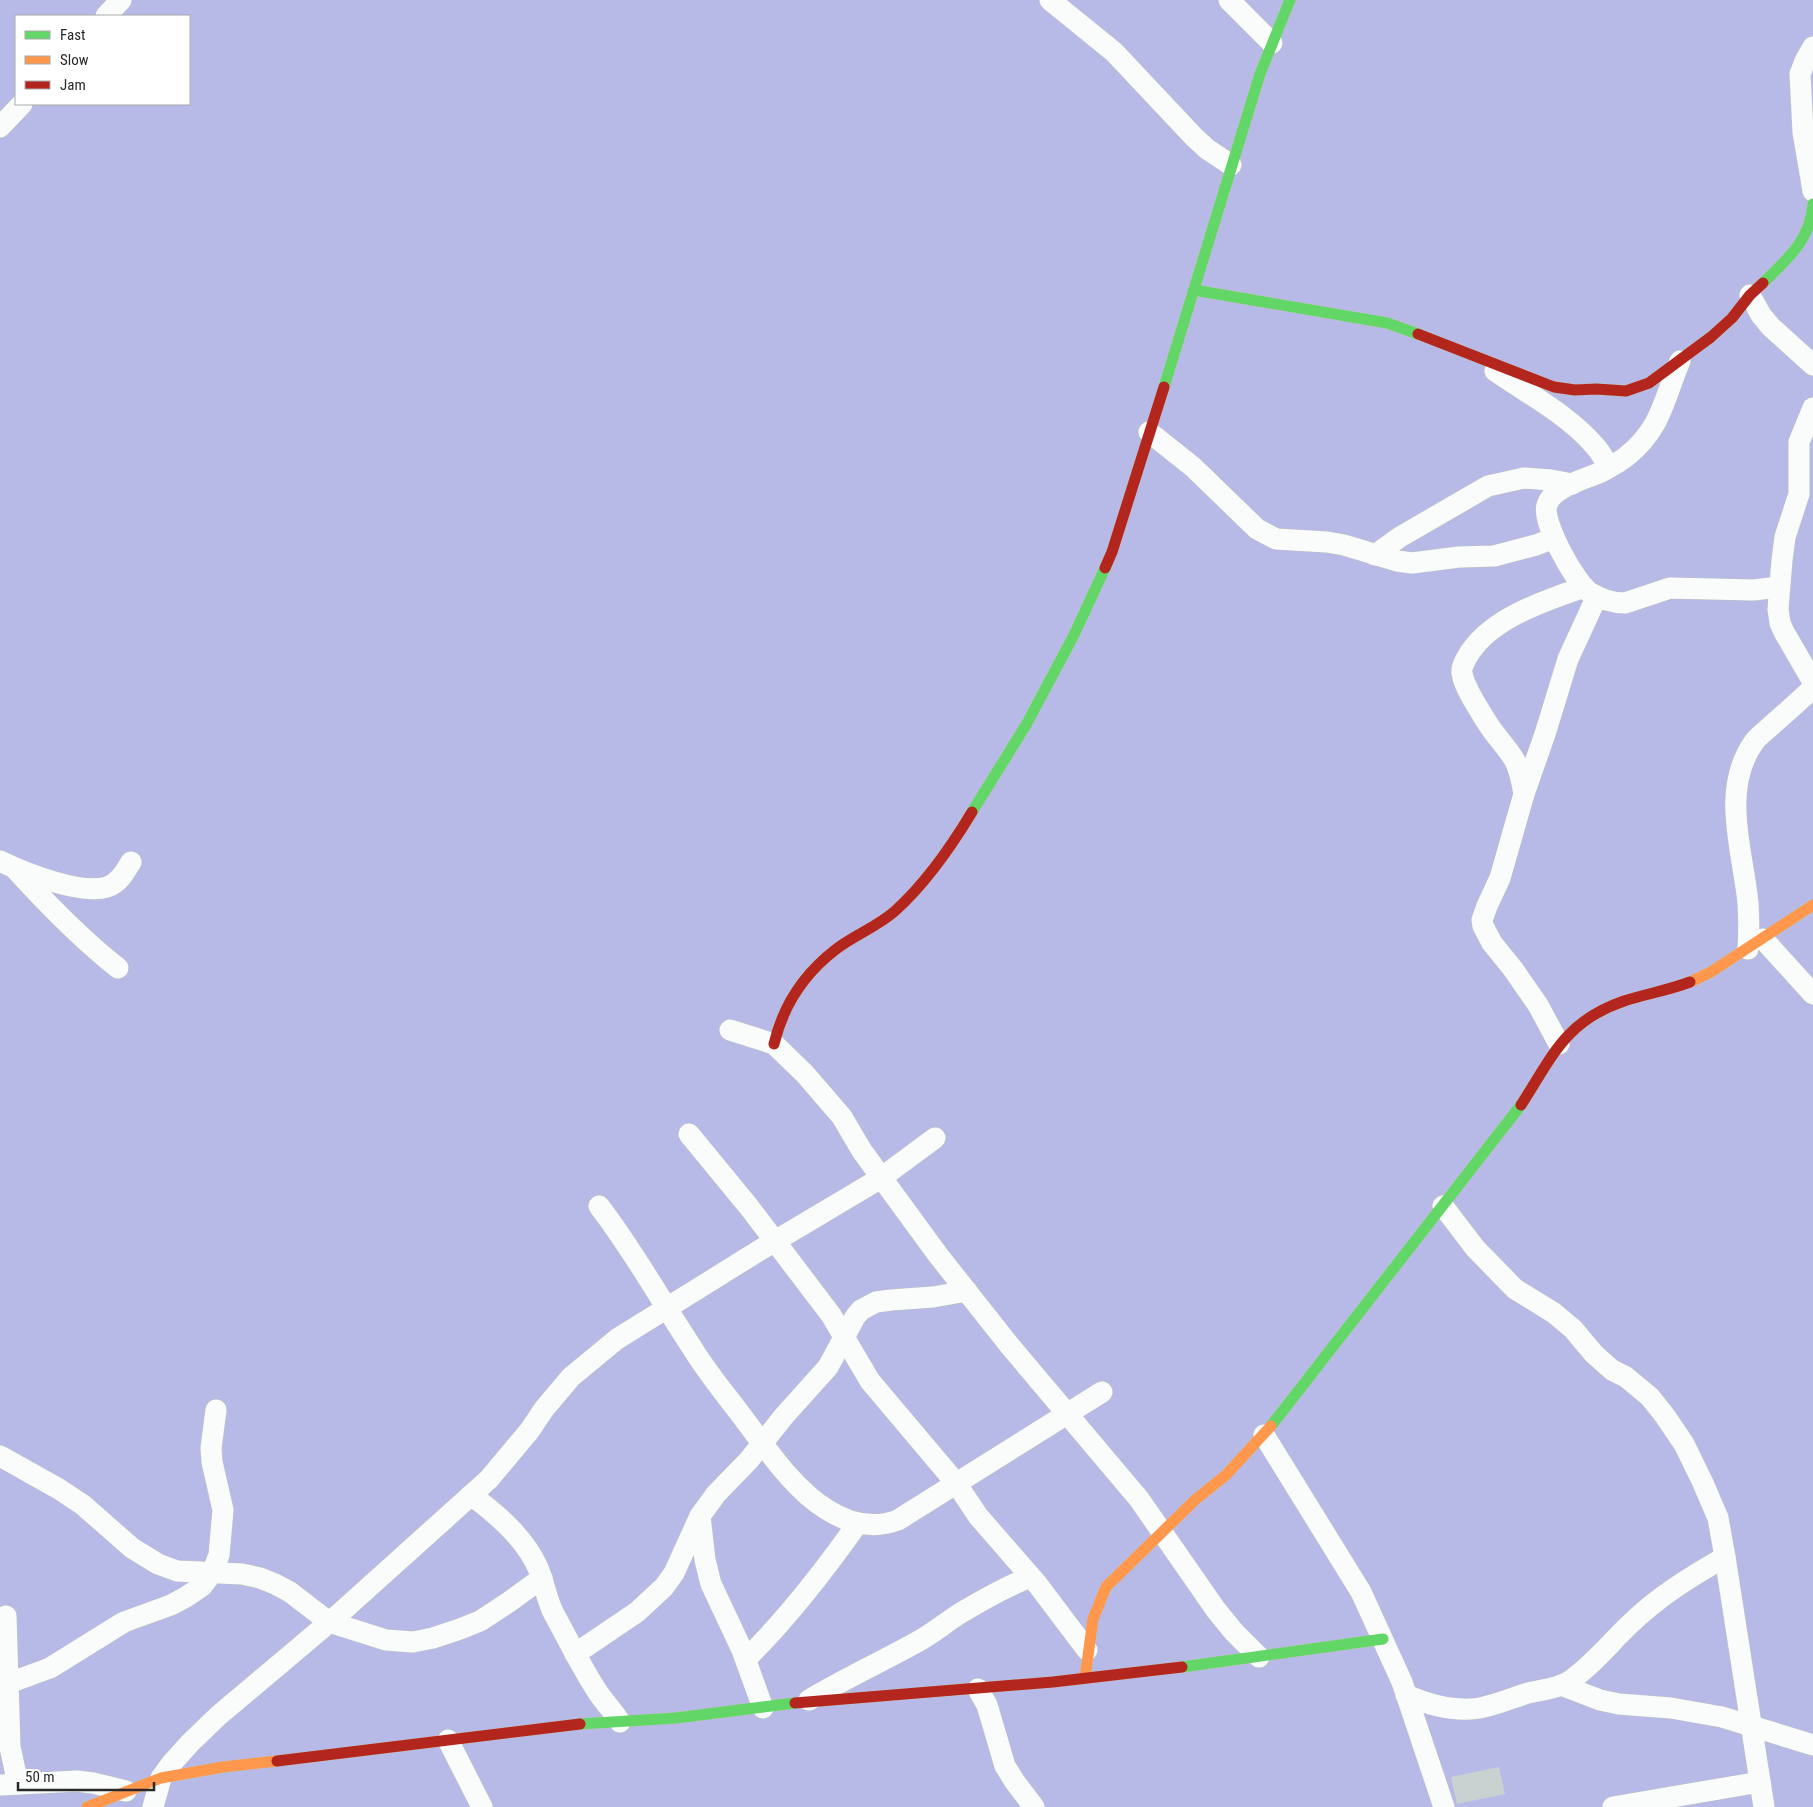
<svg xmlns="http://www.w3.org/2000/svg" width="1813" height="1807" viewBox="0 0 1813 1807" font-family="'Roboto Condensed',sans-serif">
  <rect width="100%" height="100%" fill="#dee8e8"/>
  <path fill="#b7bae6" fill-rule="evenodd" d="M0 0H1813V1807H0ZM16 16H189V104H16Z"/>
  <polygon fill="#c9d1d1" points="1499,1767 1505,1794 1457,1804 1451,1777"/>
  <g fill="none" stroke-linecap="round" stroke-linejoin="round">
    <g stroke="#c0c2c1" stroke-width="22">
      <g id="street">
        <polyline points="1050,0 1114,52 1194,137 1207,149 1231,165"/>
        <polyline points="1229,0 1272,43"/>
        <polyline points="106,16 121,0"/>
        <polyline points="1813,47 1805,61 1800,74 1803,132 1813,191"/>
        <polyline points="0,127 22,104"/>
        <polyline points="1750,295 1761,315 1771,327 1813,365"/>
        <path d="M1680 361C1664 398 1662 428 1627 456 1620 462 1610 467 1601 472 1586 479 1552 487 1547 505 1541 521 1575 582 1589 592 1600 599 1613 603 1625 603L1670 588 1753 590 1779 587"/>
        <path d="M1495 371C1528 394 1567 414 1594 445 1600 451 1604 459 1609 467"/>
        <polyline points="1813,408 1799,442 1799,494 1785,537 1782,560 1778,609 1780,623 1784,632 1813,682"/>
        <polyline points="1149,432 1193,467 1257,529 1276,539 1327,542 1344,545 1397,561 1412,563 1459,557 1494,556 1536,545 1554,538"/>
        <polyline points="1375,555 1400,537 1488,486 1524,478 1551,480 1572,484"/>
        <path d="M1524 794C1522 782 1520 771 1515 761 1508 748 1496 737 1488 724 1480 711 1464 688 1462 673 1461 668 1464 663 1466 659 1487 619 1544 601 1584 587"/>
        <path d="M0 861C24 873 81 895 107 887 119 883 125 872 131 862"/>
        <path d="M17 871C49 906 81 939 118 968"/>
        <polyline points="1763,939 1813,994"/>
        <path d="M1748 949C1749 934 1749 919 1748 903 1743 851 1720 790 1754 742 1759 735 1767 730 1773 724 1787 712 1800 700 1813 688"/>
        <polyline points="730,1030 774,1044 805,1074 842,1117 862,1151 938,1255 1010,1346 1139,1499 1216,1610 1234,1632 1259,1657"/>
        <polyline points="1559,1044 1538,1005 1513,969 1492,943 1483,926 1482,920 1487,906 1500,878 1524,794 1545,734 1568,659 1597,596"/>
        <polyline points="689,1134 749,1207 831,1315 870,1381 956,1483 978,1516 1038,1585 1087,1650"/>
        <path d="M599 1206C633 1250 660 1299 691 1346 707 1373 728 1397 747 1423 769 1452 795 1490 826 1509 849 1524 874 1529 898 1520L1102 1392"/>
        <polyline points="1443,1206 1475,1248 1515,1289 1554,1313 1573,1329 1594,1354 1612,1370 1626,1377 1650,1397 1665,1416 1684,1444 1703,1483 1718,1518 1725,1557 1764,1807"/>
        <polyline points="1264,1435 1361,1592 1402,1682 1444,1807"/>
        <polyline points="0,1456 59,1489 83,1505 132,1548 158,1564 177,1571 242,1574 260,1578 275,1584 290,1592 329,1622 386,1640 413,1642 433,1638 460,1629 480,1621 509,1602 542,1578"/>
        <path d="M471 1495C497 1514 525 1538 538 1568 544 1582 547 1601 554 1614 569 1641 582 1669 599 1694 606 1704 614 1712 620 1722"/>
        <polyline points="700,1516 705,1560 711,1584 742,1650 763,1708"/>
        <polyline points="6,1616 10,1747 18,1784"/>
        <polyline points="575,1654 637,1612 664,1587 674,1573 700,1516 716,1494 749,1460 784,1416 828,1367 855,1317 861,1310 876,1302 891,1300 933,1297 967,1291"/>
        <path d="M746 1659C788 1618 824 1571 858 1523"/>
        <polyline points="9,1683 50,1668 124,1622 171,1605 186,1597 202,1586 212,1573 219,1555 223,1510 212,1462 211,1448 216,1410"/>
        <polyline points="1561,1685 1600,1700 1619,1704 1671,1708 1722,1717 1813,1745"/>
        <polyline points="978,1689 987,1705 1005,1766 1015,1782 1034,1807"/>
        <path d="M1406 1695C1429 1705 1456 1712 1480 1708 1496 1705 1512 1698 1528 1693 1541 1690 1556 1689 1568 1682 1590 1668 1610 1643 1629 1625 1659 1596 1690 1577 1725 1557"/>
        <path d="M809 1700C844 1679 881 1662 917 1642 932 1634 945 1623 959 1614 982 1600 1005 1587 1030 1577"/>
        <polyline points="448,1740 482,1807"/>
        <polyline points="0,1785 77,1781 93,1783 126,1791"/>
        <polyline points="153,1807 161,1778 172,1763 190,1743 218,1716 339,1614 489,1479 530,1430 544,1409 571,1377 617,1339 760,1250 881,1178 935,1138"/>
        <polyline points="1613,1807 1760,1782"/>
      </g>
    </g>
    <g stroke="#c0c2c1" stroke-width="12">
      <g id="fast">
        <path d="M1763 283C1788 258 1810 241 1813 204"/>
        <polyline points="1194,290 1387,323 1418,334"/>
        <polyline points="1164,387 1260,74 1290,0"/>
        <polyline points="972,812 1026,725 1074,635 1105,568"/>
        <polyline points="1271,1426 1521,1105"/>
        <polyline points="1182,1667 1383,1639"/>
        <polyline points="580,1724 676,1718 795,1703"/>
      </g>
    </g>
    <g stroke="#c0c2c1" stroke-width="12">
      <g id="slow">
        <polyline points="1690,982 1711,972 1813,905"/>
        <polyline points="1085,1678 1093,1619 1106,1587 1195,1500 1226,1475 1271,1426"/>
        <polyline points="87,1807 161,1778 223,1767 277,1761"/>
      </g>
    </g>
    <g stroke="#c0c2c1" stroke-width="12">
      <g id="jam">
        <polyline points="1418,334 1554,387 1575,390 1596,389 1626,391 1649,383 1711,337 1732,318 1750,295 1763,283"/>
        <polyline points="1105,568 1112,552 1164,387"/>
        <path d="M774 1044C783 1006 804 974 835 950 854 935 877 927 895 911 926 883 951 847 972 812"/>
        <path d="M1521 1105C1552 1057 1565 1021 1624 1001 1646 994 1669 990 1690 982"/>
        <polyline points="795,1703 1053,1682 1182,1667"/>
        <polyline points="277,1761 580,1724"/>
      </g>
    </g>
    <use href="#street" stroke="#fafcfc" stroke-width="21"/>
    <use href="#fast" stroke="#63d668" stroke-width="11"/>
    <use href="#slow" stroke="#ff974d" stroke-width="11"/>
    <use href="#jam" stroke="#b3261e" stroke-width="11"/>
  </g>
  <rect x="15" y="15" width="175" height="90" fill="#ffffff" stroke="#a9a9a9"/>
  <rect x="25" y="31" width="25" height="8" fill="#63d668" stroke="#a9a9a9"/>
  <text x="60" y="40" font-size="15" fill="#292929">Fast</text>
  <rect x="25" y="56" width="25" height="8" fill="#ff974d" stroke="#a9a9a9"/>
  <text x="60" y="65" font-size="15" fill="#292929">Slow</text>
  <rect x="25" y="81" width="25" height="8" fill="#b3261e" stroke="#a9a9a9"/>
  <text x="60" y="90" font-size="15" fill="#292929">Jam</text>
  <path d="M18 1782v8h136v-8" fill="none" stroke="#292929" stroke-width="2.5"/>
  <text x="25" y="1782" font-size="15" fill="#292929" stroke="#ffffff" stroke-width="4" paint-order="stroke">50 m</text>
</svg>
